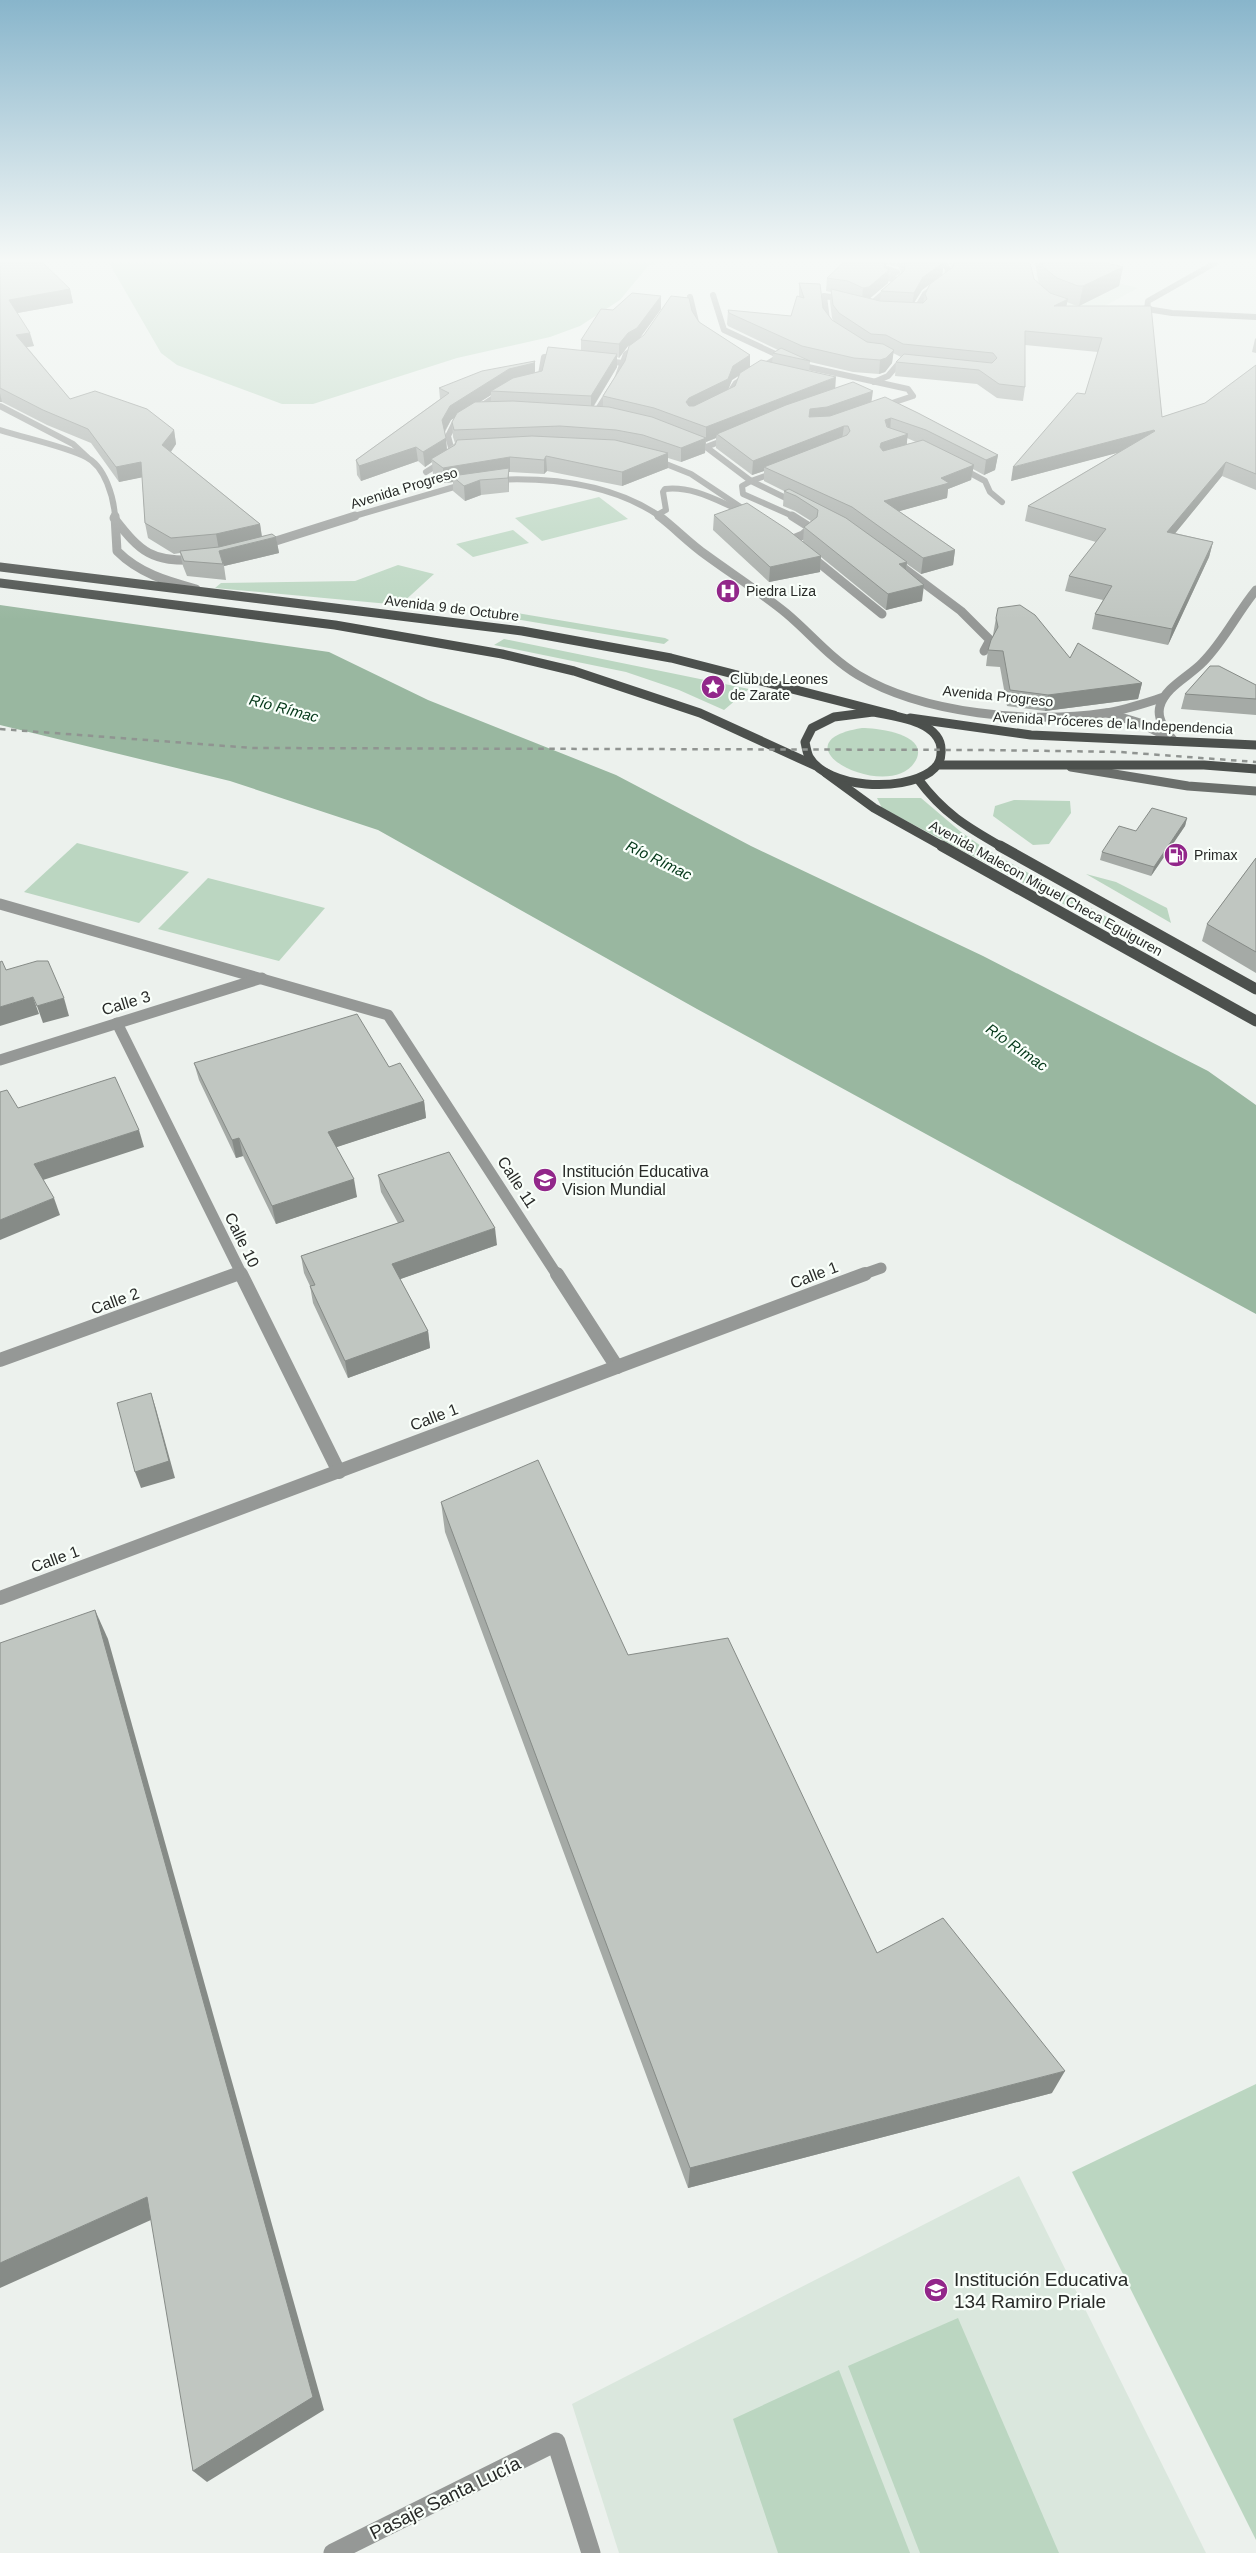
<svg xmlns="http://www.w3.org/2000/svg" width="1256" height="2553" viewBox="0 0 1256 2553" font-family="Arial,sans-serif">
  <rect width="100%" height="100%" fill="#ecf1ed"/>
  <g fill="#dae7dd">
    <polygon points="1047,265 1138,288 1097,310 1074,307 1062,304 1038,288 1035,274"/>
    <polygon points="1019,2176 1206,2553 619,2553 572,2404"/>
  </g>
  <g fill="#bbd6c1">
    <polygon points="109,263 655,263 648,266 620,300 580,326 550,337 457,358 313,404 282,404 177,365 161,353"/>
    <polygon points="599,497 628,519 542,541 515,518"/>
    <polygon points="513,530 529,543 473,557 456,544"/>
    <polygon points="398,565 434,574 400,605 215,588 221,583 355,581"/>
    <polygon points="511,612 665,638 669,640 664,644 515,619 509,616"/>
    <polygon points="504,639 749,689 724,710 679,690 626,672 494,645"/>
    <path d="M862 728C877 728 929 734 916 760 891 806 769 743 862 728Z"/>
    <polygon points="877,798 921,798 961,832 984,848 1128,929 1120,934 882,808"/>
    <polygon points="1014,800 1070,801 1071,813 1049,844 1033,845 993,816 995,806"/>
    <polygon points="77,843 189,872 139,923 24,892"/>
    <polygon points="1086,874 1116,882 1167,908 1171,923"/>
    <polygon points="208,878 325,908 279,961 158,929"/>
    <polygon points="1256,2084 1256,2540 1072,2172"/>
    <polygon points="958,2318 1059,2553 920,2553 848,2366"/>
    <polygon points="839,2370 910,2553 778,2553 733,2419"/>
  </g>
  <polygon fill="#99b7a0" points="0,605 329,652 428,700 616,775 751,846 983,956 1208,1071 1256,1105 1256,1314 697,1009 378,830 230,781 0,725"/>
  <g fill="none" stroke-linecap="round" stroke-linejoin="round">
    <g stroke="#959896" stroke-width="6">
      <polyline points="713,295 724,330 799,365 908,389 913,396 880,407"/>
      <polyline points="870,305 899,280 887,278 897,272 878,266"/>
      <polyline points="914,312 920,312 917,308 925,294 947,278 948,269 944,264 936,266 929,263"/>
      <polyline points="830,325 827,320 824,296 846,299"/>
      <polyline points="874,382 888,376 900,362"/>
      <polyline points="594,415 617,379 626,354 639,346"/>
      <polyline points="706,447 732,437"/>
      <polyline points="959,467 985,481 990,492 1002,502"/>
      <polyline points="751,481 779,471"/>
    </g>
    <g stroke="#959896" stroke-width="6">
      <polyline points="690,297 696,322 702,331"/>
      <polyline points="1147,309 1148,301 1215,263"/>
      <polyline points="1137,311 1147,309 1172,313 1256,317"/>
      <polyline points="600,360 622,363"/>
      <polyline points="540,380 544,357 560,356"/>
      <polyline points="724,399 732,396 732,389 736,383 780,356"/>
      <polyline points="0,406 73,444 87,457"/>
      <polyline points="691,441 706,447 751,481 798,504"/>
      <polyline points="651,458 691,474 751,514"/>
      <polyline points="426,472 453,455 448,436 454,424 504,391"/>
      <path d="M493 480C550 477 613 484 661 517"/>
      <polyline points="751,481 742,486 743,494 795,517"/>
      <path d="M657 515 666 510 663 492 665 489C691 486 714 499 737 509"/>
      <polyline points="351,517 468,483"/>
    </g>
    <g stroke="#959896" stroke-width="9">
      <path d="M659 516C675 528 689 543 706 555 732 574 760 592 786 613 810 633 830 658 858 675 923 714 1031 724 1105 713 1125 710 1145 703 1164 697"/>
      <path d="M114 518C141 553 152 562 197 560"/>
      <polyline points="791,540 803,535 811,528 792,516"/>
      <polyline points="260,546 355,516"/>
      <polyline points="808,554 882,614"/>
      <polyline points="893,560 961,611 990,640 984,651"/>
      <polyline points="1107,713 1140,723 1170,738"/>
      <path d="M1174 741C1166 732 1156 719 1160 706 1165 687 1190 676 1203 662 1224 641 1237 613 1256 590"/>
    </g>
    <g stroke="#959896" stroke-width="11">
      <polyline points="0,904 388,1015 557,1275"/>
      <polyline points="117,1023 242,1275"/>
      <polyline points="0,1060 262,978"/>
      <polyline points="233,1275 240,1273"/>
      <polyline points="861,1275 881,1268"/>
    </g>
    <g stroke="#959896" stroke-width="14">
      <polyline points="241,1274 339,1472"/>
      <polyline points="557,1274 617,1367"/>
      <polyline points="0,1360 237,1274"/>
      <polyline points="0,1598 865,1274"/>
    </g>
    <polyline stroke="#959896" stroke-width="19" points="333,2553 556,2442 591,2553"/>
    <path stroke="#959896" stroke-width="6" d="M0 430C25 438 64 446 86 457 105 466 114 498 115 517"/>
    <path stroke="#959896" stroke-width="9" d="M115 516 117 551C139 573 166 581 196 589"/>
    <polyline stroke="#6a6e6b" stroke-width="9" points="1071,767 1188,786 1256,791"/>
    <g stroke="#4c504d" stroke-width="9">
      <polyline points="0,567 522,631 671,658 894,715"/>
      <polyline points="0,583 335,625 502,654 574,671 700,713 816,766"/>
      <path d="M873 712C896 716 944 722 941 753 941 761 936 768 930 772 901 792 828 789 809 757 807 753 806 747 805 742L812 728 834 717Z"/>
      <polyline points="910,718 1031,735 1256,745"/>
      <polyline points="938,765 1204,765 1256,769"/>
      <polyline points="826,773 874,808 944,847"/>
      <path d="M918 779C943 813 967 827 1002 847"/>
    </g>
    <g stroke="#4c504d" stroke-width="11">
      <polyline points="942,846 1256,1021"/>
      <polyline points="1000,846 1256,989"/>
    </g>
    <polyline stroke="#909491" stroke-width="2.5" stroke-dasharray="5.5 5.5" stroke-linecap="butt" points="0,729 253,748 986,750 1120,752 1256,762"/>
  </g>
  <g fill="#a5aaa6" fill-rule="evenodd">
    <polygon points="0,263 70,289 73,303 17,313 34,346 27,347 70,399 174,430 176,444 171,452 260,524 262,536 276,537 279,553 224,566 226,580 187,576 183,566 180,553 174,554 148,538 145,523 142,477 119,482 91,443 47,425 2,402 0,402"/>
    <path d="M843 263H944L942 275 922 290 914 303H923L925 294 952 268 949 263H1030L1034 279 1039 284 1035 263H1107L1123 267 1119 286 1079 306 1162 417 1205 403 1256 365V490L1222 476 1175 533 1213 542 1209 557 1168 645 1092 629 1095 614 1103 600 1065 591 1069 576 1096 542 1025 521 1028 506 1119 452 1011 481 1085 394 1098 352 1025 345V387L1023 401 997 398 977 384 895 376 896 362 901 357 893 353 892 363 885 372 879 374 853 372 810 362 809 371 835 388 872 402 998 455 995 470 984 475 973 469 971 480 948 489 947 498 899 511 955 550 953 565 921 574 907 564 906 570 922 601 886 610 821 557 820 572 769 582 713 530 714 515 803 542 804 527 811 521 795 511 783 506 784 491 764 481V471L752 475 716 448V438L706 442 705 453 681 462 668 458V468L622 486 547 471 544 474 510 472H509V492L481 495 465 501 453 491V482L444 483 433 474 432 462 425 467 418 461 361 481 357 475 356 460 440 399 439 388 535 361V372L542 371 581 350V340L613 310 661 309 639 339 692 311 699 322 750 355V367L772 363 773 353 778 350 728 326 727 324 728 310 791 316 799 297V283L823 308 832 320 834 322 832 318 830 302 831 292 826 291 827 278ZM886 264 899 267 901 273 881 291 880 301 870 298 888 283 885 268ZM1067 302 1074 305 1079 306H1066ZM631 345 625 361 603 396V406H594L617 367V357L619 358 628 346ZM739 375 735 386 728 389 732 380ZM491 395V401L480 402ZM454 418 452 422 453 437 455 443 447 449 445 432 451 420ZM907 438 916 442 907 444Z"/>
    <polygon points="1256,338 1256,353 1252,352 1255,339"/>
    <polygon points="996,618 1070,658 1142,683 1138,699 1045,711 1007,706 1000,667 986,666 988,650 993,635"/>
    <polygon points="1256,685 1256,715 1181,709 1185,694"/>
    <polygon points="1187,818 1185,826 1151,876 1100,860 1102,852"/>
    <polygon points="1256,858 1256,973 1202,941 1207,924"/>
    <polygon points="194,1063 389,1067 424,1101 426,1118 336,1147 357,1197 276,1224 243,1156 236,1158 199,1080"/>
    <polygon points="378,1175 497,1245 400,1279 428,1331 430,1348 348,1378 313,1303 310,1286 304,1273 301,1256 398,1223 381,1192"/>
    <polygon points="441,1502 628,1655 877,1953 1052,2093 688,2188 445,1532"/>
  </g>
  <g fill="#868b87">
    <polygon points="885,263 886,263 885,274 889,270 888,283 868,300 862,301 863,288 884,267"/>
    <polygon points="943,263 944,263 942,275 922,290 912,306 914,293 923,277"/>
    <polygon points="1123,267 1119,286 1079,306 1083,286"/>
    <polygon points="70,289 73,303 12,314 9,300"/>
    <polygon points="661,296 661,309 637,342 628,346 619,358 619,344 628,333"/>
    <polygon points="1068,299 1065,312 1054,306"/>
    <polygon points="30,333 34,346 20,348 16,335"/>
    <polygon points="894,350 892,363 885,372 879,374 880,360"/>
    <polygon points="617,354 617,367 591,410 591,396"/>
    <polygon points="750,355 750,369 732,380 727,393 688,412 686,402 689,398 733,366"/>
    <polygon points="535,361 535,374 491,391 491,395 451,420 443,434 442,420 450,406 509,369"/>
    <polygon points="836,377 835,391 717,434 716,438 706,442 706,427"/>
    <polygon points="873,391 871,405 826,421 809,417 810,409"/>
    <polygon points="0,393 2,402 0,402"/>
    <polygon points="891,418 890,432 885,420"/>
    <polygon points="844,426 842,440 764,467 764,471 752,475 753,461"/>
    <polygon points="174,430 176,444 165,460 162,445"/>
    <polygon points="1154,430 1151,444 1011,481 1013,467"/>
    <polygon points="908,434 906,449 878,462 880,447 881,443"/>
    <polygon points="446,438 447,453 431,459 432,462 425,467 423,452"/>
    <polygon points="706,438 705,453 681,462 681,448"/>
    <polygon points="416,447 418,461 361,481 359,466"/>
    <polygon points="668,453 668,468 622,486 622,472"/>
    <polygon points="998,455 995,470 984,475 986,460"/>
    <polygon points="546,456 547,471 544,474 544,460"/>
    <polygon points="510,457 510,472 509,472 509,492 508,478 452,476 453,482 444,483 443,468"/>
    <polygon points="141,462 144,477 119,482 116,467"/>
    <polygon points="1226,462 1222,476 1164,547 1167,532"/>
    <polygon points="974,465 971,480 948,489 947,498 882,516 884,501"/>
    <polygon points="480,480 481,495 465,501 464,486"/>
    <polygon points="260,524 262,539 219,550 216,534"/>
    <polygon points="276,537 279,553 224,566 219,551"/>
    <polygon points="1213,542 1209,557 1168,645 1172,629"/>
    <polygon points="955,550 953,565 921,574 923,558"/>
    <polygon points="821,556 820,572 769,582 770,567"/>
    <polygon points="907,562 905,578 899,564"/>
    <polygon points="924,585 922,601 886,610 888,594"/>
    <polygon points="1142,683 1138,699 1045,711 1048,695"/>
    <polygon points="1187,818 1185,826 1151,876 1154,867"/>
    <polygon points="33,997 39,1014 0,1026 0,1007"/>
    <polygon points="64,998 69,1016 43,1023 37,1006"/>
    <polygon points="424,1101 426,1118 331,1149 328,1132"/>
    <polygon points="139,1130 144,1147 40,1181 34,1164"/>
    <polygon points="239,1138 243,1156 236,1158 232,1140"/>
    <polygon points="354,1179 357,1197 276,1224 272,1206"/>
    <polygon points="54,1198 60,1215 0,1240 0,1220"/>
    <polygon points="495,1228 497,1245 395,1281 392,1264"/>
    <polygon points="428,1331 430,1348 348,1378 345,1361"/>
    <polygon points="151,1393 156,1409 175,1478 141,1488 135,1472"/>
    <polygon points="95,1610 108,1639 324,2410 207,2482 193,2471"/>
    <polygon points="1065,2071 1052,2093 688,2188 690,2168"/>
    <polygon points="147,2197 162,2215 0,2288 0,2263"/>
  </g>
  <g fill="#c0c6c1" stroke="#868b87">
    <polygon points="0,263 43,263 70,289 9,300 30,333 16,335 70,399 95,391 147,409 174,430 162,445 260,524 216,534 171,538 145,523 141,462 116,467 88,429 43,410 0,388"/>
    <polygon points="843,263 885,263 884,267 889,270 869,287 863,288 848,281 827,278"/>
    <polygon points="904,263 943,263 923,277 914,293 881,291 904,271 905,266"/>
    <polygon points="954,263 1030,263 1034,279 1050,293 1068,299 1054,306 1151,306 1162,417 1205,403 1256,365 1256,474 1226,462 1167,532 1213,542 1172,629 1095,614 1112,586 1069,576 1106,529 1028,506 1155,431 1154,430 1013,467 1077,393 1085,394 1102,338 1025,331 1025,387 999,384 979,370 896,362 904,354 992,363 997,358 993,353 903,344 886,335 871,334 839,313 833,305 831,289 880,301 923,303 927,299 925,294 930,284 953,267"/>
    <polygon points="1042,263 1107,263 1123,267 1083,286 1078,286 1057,278 1043,267"/>
    <polygon points="799,283 820,284 823,308 832,320 867,342 883,344 894,350 886,358 880,360 854,358 802,346 729,313 728,310 791,316 797,296 804,298"/>
    <polygon points="632,293 661,296 637,328 628,333 619,344 581,340 601,309 613,310"/>
    <polygon points="671,296 689,298 692,311 699,322 750,355 733,366 728,379 689,398 686,402 689,406 694,406 735,386 740,373 761,360 836,377 706,427 654,408 603,396 625,361 629,346 644,335"/>
    <polygon points="548,347 617,354 591,396 491,391 513,378 542,371"/>
    <polygon points="781,348 810,361 773,353"/>
    <polygon points="535,361 534,363 509,369 450,406 442,420 446,438 423,452 416,447 359,466 356,460 449,393 439,388 482,371"/>
    <polygon points="853,382 873,391 827,407 810,409 809,417 830,416 885,397 918,413 998,455 986,460 926,430 891,418 885,420 887,427 908,434 881,443 880,447 883,451 923,440 974,465 941,478 949,483 884,501 955,550 923,558 852,507 764,467 847,435 850,431 848,426 844,426 753,461 717,434 786,405"/>
    <polygon points="513,401 609,407 652,417 706,438 681,448 643,435 616,430 560,426 454,430 452,422 457,413 475,402"/>
    <polygon points="532,436 615,440 668,453 622,472 546,456 544,460 510,457 443,468 431,459 455,445 457,440"/>
    <polygon points="509,468 508,478 480,480 464,486 452,476"/>
    <polygon points="789,489 846,518 907,562 899,564 924,585 888,594 804,527 817,517 818,510 796,496 784,491"/>
    <polygon points="747,503 750,505 788,530 821,556 770,567 714,515"/>
    <polygon points="272,534 276,537 219,551 223,564 184,561 180,551 219,547"/>
    <polygon points="1020,605 1035,615 1070,658 1078,643 1142,683 1048,695 1010,690 1003,651 988,650 991,640 998,627 996,618 998,608"/>
    <polygon points="1210,666 1219,666 1256,685 1256,699 1185,694"/>
    <polygon points="1152,808 1187,818 1154,867 1102,852 1119,826 1136,831"/>
    <polygon points="1256,858 1256,952 1207,924"/>
    <polygon points="2,961 6,970 37,961 48,961 64,998 37,1006 33,997 0,1007 0,962"/>
    <polygon points="357,1014 389,1067 400,1063 424,1101 328,1132 354,1179 272,1206 239,1138 232,1140 194,1063"/>
    <polygon points="115,1077 139,1130 34,1164 54,1198 0,1220 0,1092 7,1090 18,1108"/>
    <polygon points="449,1152 495,1228 392,1264 428,1331 345,1361 310,1286 315,1285 301,1256 404,1221 378,1175"/>
    <polygon points="151,1393 169,1461 135,1472 117,1403"/>
    <polygon points="538,1460 628,1655 728,1638 877,1953 943,1918 1065,2071 690,2168 441,1502"/>
    <polygon points="95,1610 313,2397 193,2471 147,2197 0,2263 0,1643"/>
  </g>
  <linearGradient id="sky" x2="0" y2="1"><stop stop-color="#88b5cb"/><stop offset="0.42" stop-color="#f6f9f7"/><stop offset="1" stop-color="#f6f9f7" stop-opacity="0"/></linearGradient>
  <rect width="1256" height="620" fill="url(#sky)"/>
  <defs>
    <g id="hospital-disc" transform="scale(1.25)"><circle r="9.5" fill="#92278a" stroke="#f9fffa"/><path d="M-5-5h3v3.5h4V-5h3V5h-3V1.5h-4V5h-3Z" fill="#fff"/></g>
    <g id="sight-disc" transform="scale(1.25)"><circle r="9.5" fill="#92278a" stroke="#f9fffa"/><path d="M0-6L1.8-2.2L6-1.7L2.9 1.2L3.7 5.4L0 3.3L-3.7 5.4L-2.9 1.2L-6-1.7L-1.8-2.2Z" fill="#fff"/></g>
    <g id="fuel-disc" transform="scale(1.25)"><circle r="9.5" fill="#92278a" stroke="#f9fffa"/><path d="M-5.5-6h7V0h2V4h1.3V-2.5L3-4.5l.8-.8L6-3V5H2.5V1h-1V6h-7ZM-4.2-4.7v3.2H.2V-4.7Z" fill="#fff"/></g>
    <g id="school-disc" transform="scale(1.25)"><circle r="9.5" fill="#92278a" stroke="#f9fffa"/><path d="M0-5L7-2L0 1L-7-2ZM-4 1L0 2.5L4 1V4Q0 6-4 4Z" fill="#fff"/></g>
  </defs>
  <g fill-rule="evenodd">
    <use href="#hospital-disc" x="728" y="591"/>
    <use href="#sight-disc" x="713" y="687"/>
    <use href="#fuel-disc" x="1176" y="855"/>
    <use href="#school-disc" x="545" y="1180"/>
    <use href="#school-disc" x="936" y="2290"/>
  </g>
  <g text-anchor="middle" dominant-baseline="central" stroke-width="4.5" stroke-linejoin="round" paint-order="stroke">
    <g font-size="14" fill="#282a28" stroke="#f9fffa">
      <text transform="translate(404 488) rotate(-17)">Avenida Progreso</text>
      <text transform="translate(452 608) rotate(7)">Avenida 9 de Octubre</text>
      <text transform="translate(998 696) rotate(6)">Avenida Progreso</text>
      <text transform="translate(1113 723) rotate(3)">Avenida Próceres de la Independencia</text>
      <text transform="translate(1046 888) rotate(29)">Avenida Malecon Miguel Checa Eguiguren</text>
    </g>
    <g font-size="14" fill="#282a28" stroke="#f9fffa" text-anchor="start">
      <text x="746" y="591">Piedra Liza</text>
      <text x="730" y="679">Club de Leones<tspan x="730" dy="16">de Zarate</tspan></text>
      <text x="1194" y="855">Primax</text>
    </g>
    <g font-size="15" font-style="italic" fill="#023617" stroke="#f9fffa">
      <text transform="translate(284 708) rotate(15)">Río Rímac</text>
      <text transform="translate(659 860) rotate(26)">Río Rímac</text>
      <text transform="translate(1017 1047) rotate(35)">Río Rímac</text>
    </g>
    <g font-size="16" fill="#282a28" stroke="#f9fffa">
      <text transform="translate(126 1003) rotate(-17)">Calle 3</text>
      <text transform="translate(517 1182) rotate(57)">Calle 11</text>
      <text transform="translate(242 1240) rotate(64)">Calle 10</text>
      <text transform="translate(814 1275) rotate(-21)">Calle 1</text>
      <text transform="translate(115 1301) rotate(-20)">Calle 2</text>
      <text transform="translate(434 1417) rotate(-21)">Calle 1</text>
      <text transform="translate(55 1559) rotate(-20)">Calle 1</text>
    </g>
    <g font-size="16" fill="#282a28" stroke="#f9fffa" text-anchor="start">
      <text x="562" y="1171">Institución Educativa<tspan x="562" dy="18">Vision Mundial</tspan></text>
    </g>
    <g font-size="19" fill="#282a28" stroke="#f9fffa" text-anchor="start">
      <text x="954" y="2279">Institución Educativa<tspan x="954" dy="22">134 Ramiro Priale</tspan></text>
    </g>
    <g font-size="19" fill="#282a28" stroke="#f9fffa">
      <text transform="translate(445 2498) rotate(-26)">Pasaje Santa Lucía</text>
    </g>
  </g>
</svg>
